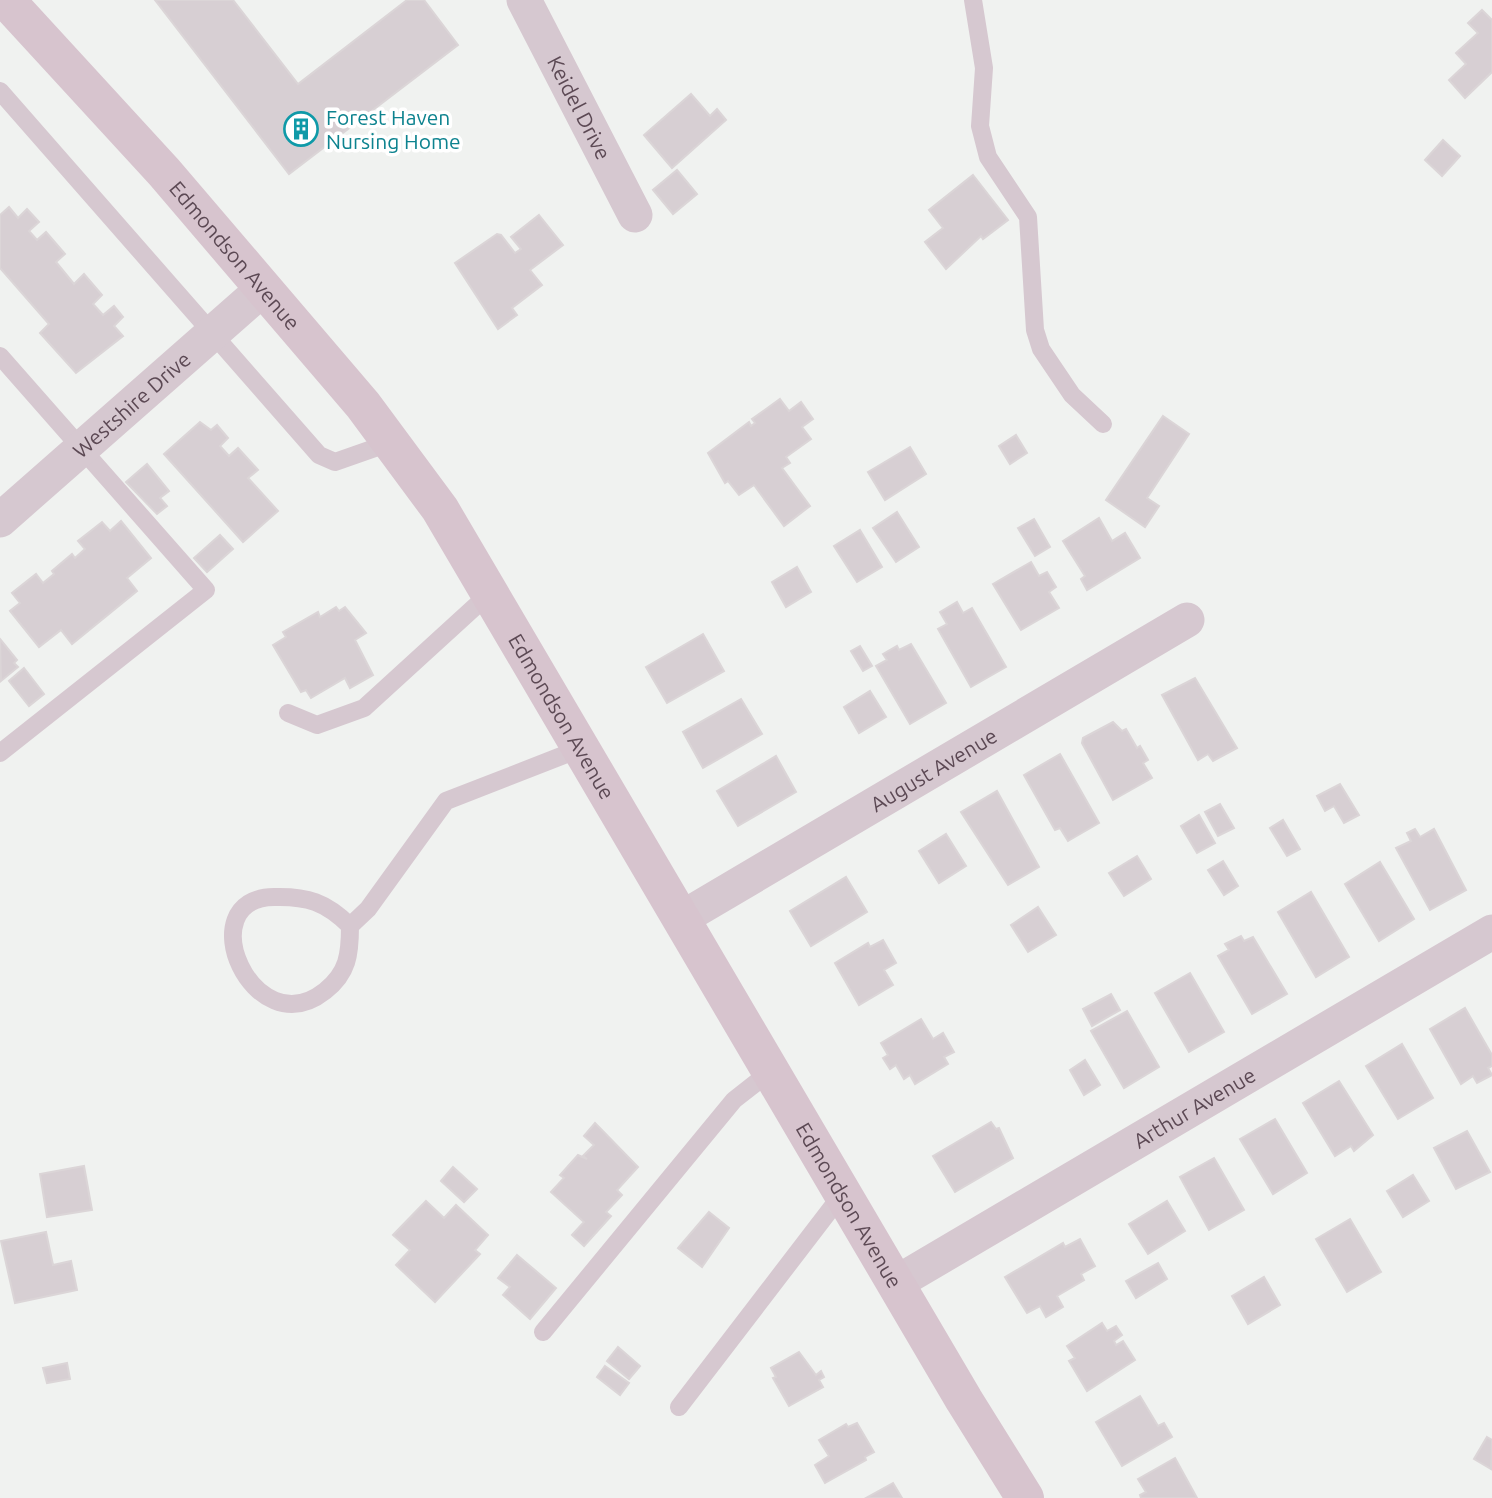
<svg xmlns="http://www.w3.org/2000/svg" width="1492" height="1498" viewBox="0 0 1492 1498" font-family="Ubuntu,sans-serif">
  <rect width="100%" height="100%" fill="#f0f2f0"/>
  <g fill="#d7cfd3" stroke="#dbd5d7" stroke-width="2">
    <polygon points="155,0 233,0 298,84 407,0 424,0 458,45 289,174"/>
    <polygon points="1482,10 1492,20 1492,72 1465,98 1449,80 1466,64 1456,53 1478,33 1468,23"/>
    <polygon points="691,94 710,116 717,109 726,120 672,168 644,135"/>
    <polygon points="1443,140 1460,156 1442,176 1425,160"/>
    <polygon points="677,170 697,194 673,214 653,190"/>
    <polygon points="973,175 1008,220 983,239 981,236 946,269 925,242 943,228 929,210"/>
    <polygon points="9,207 18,218 27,209 39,222 29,231 37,240 46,232 65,254 56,262 74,284 84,274 102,295 93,304 103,315 114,306 123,317 114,326 123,336 76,373 40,333 49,324 0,268 0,215"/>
    <polygon points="539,215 563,245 530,270 542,285 512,308 517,315 498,329 455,263 497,234 501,235 515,253 521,249 511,237"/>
    <polygon points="780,399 789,411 801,402 813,419 802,427 811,439 786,457 790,463 782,468 810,506 784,526 754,485 739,495 728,481 725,483 708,453 749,422 751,426 755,423 752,419"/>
    <polygon points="1163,416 1189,434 1147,498 1159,506 1145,527 1106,500"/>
    <polygon points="200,422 211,430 217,425 228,438 220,446 229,456 238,448 258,470 248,478 278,511 243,542 164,454"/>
    <polygon points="1016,435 1027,453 1010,464 999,446"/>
    <polygon points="910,447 926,474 885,500 868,472"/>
    <polygon points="147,464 169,491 160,498 167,506 157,514 126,482"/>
    <polygon points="897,512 919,547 896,562 873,528"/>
    <polygon points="1099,518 1112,541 1125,533 1140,558 1087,590 1081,579 1085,576 1063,541"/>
    <polygon points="1034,519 1050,547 1035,556 1018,528"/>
    <polygon points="121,521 151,558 127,578 137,591 72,644 61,630 39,647 10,611 20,603 12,593 36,574 43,583 54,574 52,571 72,554 75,558 85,549 78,541 102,522 110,531"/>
    <polygon points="860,530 882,567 857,582 834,546"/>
    <polygon points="220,535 233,549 207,572 194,558"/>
    <polygon points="1031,562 1039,576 1047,572 1056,587 1049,592 1059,608 1021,630 993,584"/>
    <polygon points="797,567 811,592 786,607 772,582"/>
    <polygon points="957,602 963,613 972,608 1006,667 971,687 938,629 947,624 940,612"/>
    <polygon points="336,607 339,611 345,607 366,633 355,640 373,675 350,688 345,678 311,698 306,690 301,692 273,645 286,637 283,632 318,612 320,617"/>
    <polygon points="703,634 724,671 667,703 646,667"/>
    <polygon points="0,639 17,660 14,663 18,667 1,681"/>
    <polygon points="911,644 946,703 910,724 876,666 887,660 883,654 897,646 899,650"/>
    <polygon points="860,646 872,666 863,671 851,651"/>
    <polygon points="24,668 44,694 29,706 9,681"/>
    <polygon points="1195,678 1237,748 1213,761 1208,754 1198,760 1162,695"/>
    <polygon points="870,691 886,717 859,733 844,707"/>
    <polygon points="741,699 762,734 703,768 683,732"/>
    <polygon points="1113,722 1122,731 1126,729 1137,748 1140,746 1148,760 1143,763 1152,778 1113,800 1082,743 1083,738"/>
    <polygon points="1060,754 1099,823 1068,841 1060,828 1055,830 1024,775"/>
    <polygon points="776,756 796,792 738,826 717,791"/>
    <polygon points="1340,784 1359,815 1344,823 1334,806 1325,811 1317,796"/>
    <polygon points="997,791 1039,867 1008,885 961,812"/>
    <polygon points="1220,804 1234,828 1218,836 1205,812"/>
    <polygon points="1199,815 1215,843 1197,853 1181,826"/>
    <polygon points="1283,820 1300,849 1287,856 1270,828"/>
    <polygon points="1415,829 1420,837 1434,829 1466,890 1430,910 1396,848 1411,841 1407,833"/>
    <polygon points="946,834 966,866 939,883 919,851"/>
    <polygon points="1137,856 1151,879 1124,896 1109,873"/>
    <polygon points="1223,861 1238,886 1224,895 1208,870"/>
    <polygon points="1380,862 1414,919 1379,941 1345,884"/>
    <polygon points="846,877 867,912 811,946 790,911"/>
    <polygon points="1311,892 1349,957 1316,977 1278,912"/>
    <polygon points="1038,907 1056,935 1028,952 1011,925"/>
    <polygon points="1241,936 1244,941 1253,937 1287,994 1252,1014 1218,956 1229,950 1225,944"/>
    <polygon points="883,940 896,963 884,970 893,985 859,1005 835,963 868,943 870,947"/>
    <polygon points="1190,973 1224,1032 1189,1052 1155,993"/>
    <polygon points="1111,994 1120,1010 1092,1026 1083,1009"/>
    <polygon points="1465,1008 1492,1055 1492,1066 1488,1068 1492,1075 1477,1083 1473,1076 1461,1084 1430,1029"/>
    <polygon points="1127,1011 1159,1067 1124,1088 1091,1031"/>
    <polygon points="921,1019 933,1039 943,1033 954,1052 944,1057 948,1064 915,1084 910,1075 904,1079 896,1065 890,1069 883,1058 888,1055 881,1043"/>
    <polygon points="1402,1044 1433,1098 1398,1119 1366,1066"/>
    <polygon points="1085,1060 1100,1085 1084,1095 1070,1070"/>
    <polygon points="1339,1081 1373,1135 1354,1151 1351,1146 1335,1156 1303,1103"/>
    <polygon points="1275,1119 1307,1173 1273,1194 1240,1139"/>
    <polygon points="991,1122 996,1129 999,1128 1013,1158 955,1192 933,1156"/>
    <polygon points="595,1123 638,1167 617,1190 622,1195 606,1212 611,1216 584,1246 572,1235 584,1222 551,1192 564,1178 560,1175 578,1155 587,1159 583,1156 594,1145 584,1136"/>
    <polygon points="1467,1131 1490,1172 1456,1189 1434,1148"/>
    <polygon points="1214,1158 1244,1210 1209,1230 1180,1177"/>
    <polygon points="84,1166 92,1210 47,1217 40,1174"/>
    <polygon points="453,1167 477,1189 464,1202 441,1181"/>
    <polygon points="1413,1175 1429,1201 1403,1217 1387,1191"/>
    <polygon points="426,1201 444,1218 456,1205 488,1235 475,1250 480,1254 435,1302 396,1265 410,1250 393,1235"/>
    <polygon points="1167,1201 1185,1231 1148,1254 1129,1224"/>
    <polygon points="709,1212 729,1228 702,1267 678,1248"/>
    <polygon points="1350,1219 1381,1272 1347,1292 1316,1239"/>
    <polygon points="46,1232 53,1265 71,1261 77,1290 15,1303 1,1241"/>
    <polygon points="1080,1239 1095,1266 1081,1274 1084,1280 1057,1296 1063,1307 1046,1317 1040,1306 1027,1313 1005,1277 1063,1243 1065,1247"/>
    <polygon points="517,1255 556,1288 530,1319 503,1295 510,1287 498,1278"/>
    <polygon points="1158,1263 1167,1279 1136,1298 1126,1281"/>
    <polygon points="1264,1277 1280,1305 1248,1324 1232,1296"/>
    <polygon points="1102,1323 1107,1331 1116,1326 1122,1335 1114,1341 1116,1345 1123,1341 1135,1360 1087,1391 1069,1361 1075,1358 1067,1346"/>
    <polygon points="618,1347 640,1366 629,1379 607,1361"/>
    <polygon points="799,1352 816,1375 821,1371 824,1377 819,1380 823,1387 789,1406 773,1378 776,1377 771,1368"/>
    <polygon points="67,1363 70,1379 47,1383 43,1368"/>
    <polygon points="605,1366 629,1383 620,1395 597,1377"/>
    <polygon points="1140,1396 1158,1426 1164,1423 1172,1437 1122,1466 1096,1422"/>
    <polygon points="857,1423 874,1452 865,1457 866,1460 825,1483 815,1465 829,1456 819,1440 846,1424 848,1427"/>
    <polygon points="1487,1437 1492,1440 1491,1469 1474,1459"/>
    <polygon points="1175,1458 1197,1498 1141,1498 1140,1495 1146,1492 1138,1479"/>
    <polygon points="893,1483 902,1498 866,1498"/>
  </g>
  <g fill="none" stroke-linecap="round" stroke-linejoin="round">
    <g stroke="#d6c8d0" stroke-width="18">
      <polyline points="973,0 984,68 980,126 988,157 1028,217 1035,330 1041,349 1072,395 1103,424"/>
      <polyline points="0,91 319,455 335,462 392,442"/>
      <polyline points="0,356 206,590 0,753"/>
      <polyline points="288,713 317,725 364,708 490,593"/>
      <path d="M350 926C326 902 307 896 274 897 188 898 253 1048 325 991 348 973 350 954 350 926L368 909 446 801 582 748"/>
      <polyline points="543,1332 734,1100 771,1071"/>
      <polyline points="679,1407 843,1193"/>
    </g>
    <g stroke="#d6c8d0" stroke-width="35">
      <path id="s1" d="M524 0 635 215"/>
      <path id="s2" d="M0 520 264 288"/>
      <path id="s3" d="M682 918 1187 620"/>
      <path id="s4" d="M896 1283 1492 932"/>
    </g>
    <path stroke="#d7c4ce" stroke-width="38" id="s5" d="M6 0 164 172 363 405 440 509 964 1400 1025 1498"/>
  </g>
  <defs>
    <g id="building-ring" transform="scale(1.75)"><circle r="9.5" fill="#fff" stroke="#0f9aa8" stroke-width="1.5"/><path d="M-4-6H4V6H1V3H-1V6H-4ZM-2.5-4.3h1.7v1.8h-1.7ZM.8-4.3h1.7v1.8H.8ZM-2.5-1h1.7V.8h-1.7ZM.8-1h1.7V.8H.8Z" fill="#0f9aa8"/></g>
  </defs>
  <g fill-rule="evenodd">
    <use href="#building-ring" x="301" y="129"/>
  </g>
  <g text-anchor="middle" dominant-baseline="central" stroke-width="7" stroke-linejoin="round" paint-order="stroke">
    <g font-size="21" fill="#5c4954" stroke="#fff">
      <text stroke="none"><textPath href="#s1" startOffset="121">Keidel Drive</textPath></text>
      <text stroke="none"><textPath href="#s5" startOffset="343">Edmondson Avenue</textPath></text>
      <text stroke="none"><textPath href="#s2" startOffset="175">Westshire Drive</textPath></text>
      <text stroke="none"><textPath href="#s5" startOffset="910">Edmondson Avenue</textPath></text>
      <text stroke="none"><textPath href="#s3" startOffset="292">August Avenue</textPath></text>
      <text stroke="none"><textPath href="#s4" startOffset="346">Arthur Avenue</textPath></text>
      <text stroke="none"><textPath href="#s5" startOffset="1477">Edmondson Avenue</textPath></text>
    </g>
    <g font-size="21" fill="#0d838f" stroke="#fff" text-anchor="start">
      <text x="326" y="117">Forest Haven<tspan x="326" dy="24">Nursing Home</tspan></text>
    </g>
  </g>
</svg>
